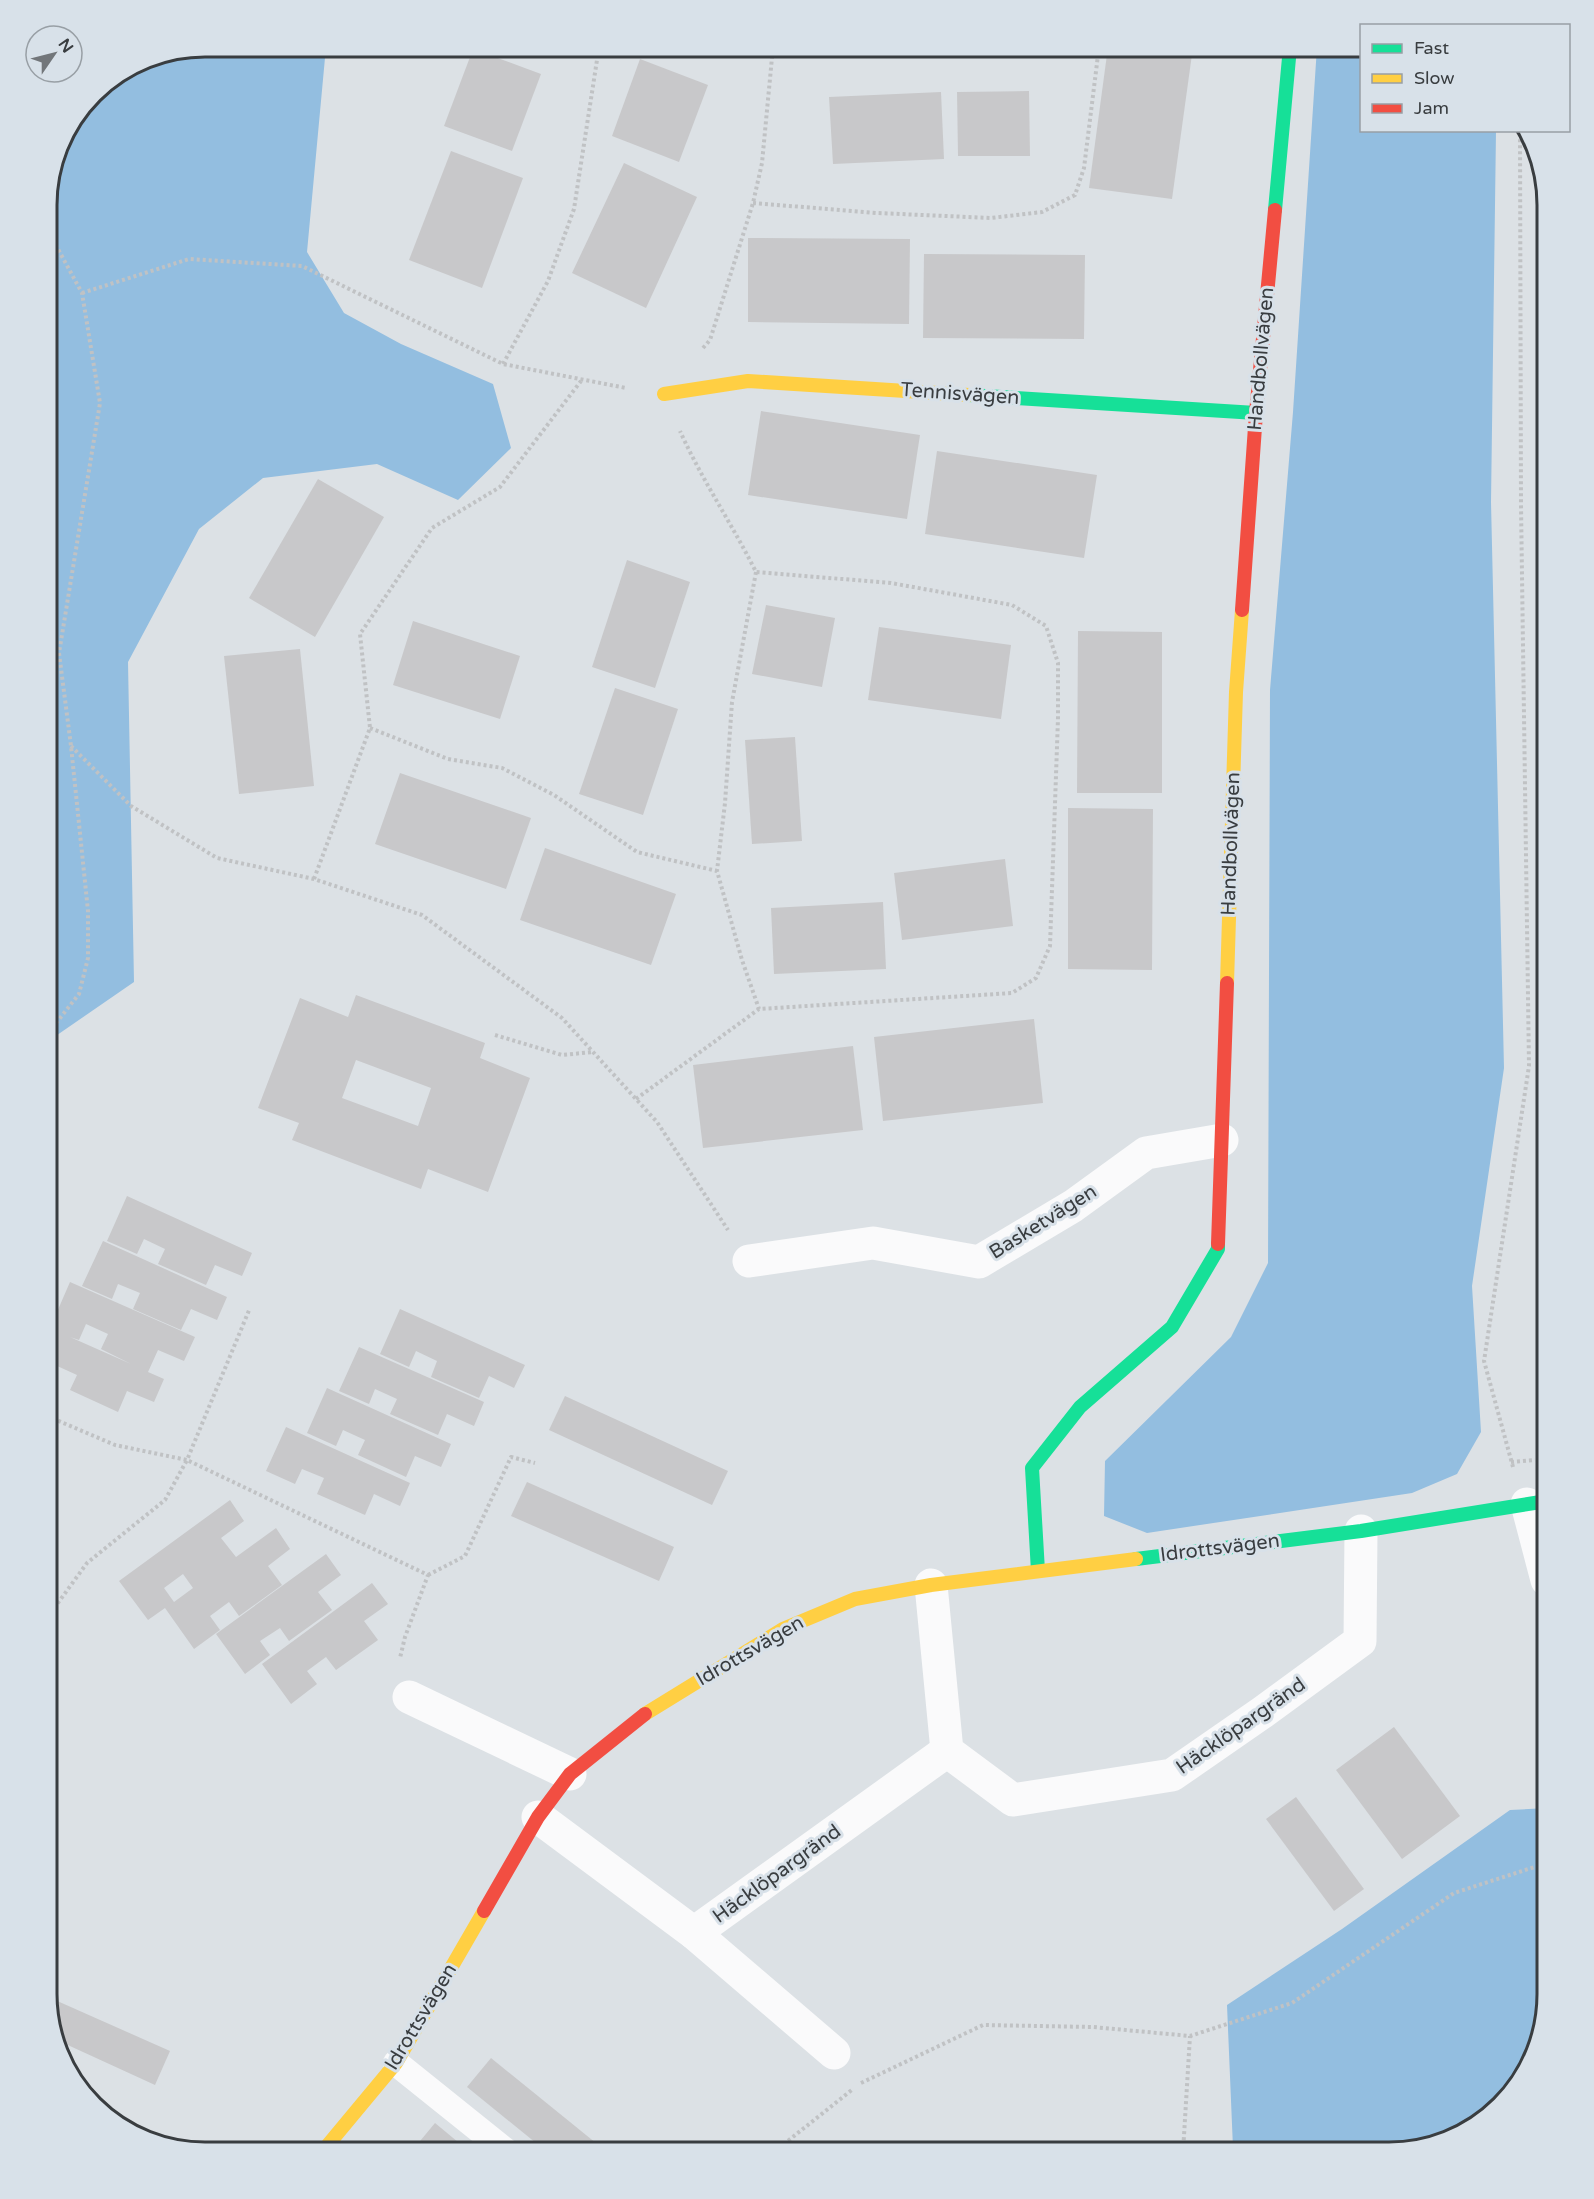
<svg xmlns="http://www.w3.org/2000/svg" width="1594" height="2199" viewBox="0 0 1594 2199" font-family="'Varela Round',sans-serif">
  <rect width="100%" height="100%" fill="#dce1e5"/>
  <g fill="#93bee0">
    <polygon points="205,47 326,47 307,252 344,313 401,344 493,384 511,448 458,500 377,464 263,478 199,529 128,662 134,982 47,1042 47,194 63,135 100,86 145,58"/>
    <polygon points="1317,47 1361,47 1362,130 1496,131 1491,502 1504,1068 1472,1286 1481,1432 1457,1474 1412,1493 1147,1533 1104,1516 1105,1461 1231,1337 1268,1263 1270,690 1293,412"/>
    <polygon points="1547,1808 1547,1994 1526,2074 1469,2131 1408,2147 1233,2148 1227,2005 1342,1929 1510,1810"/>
  </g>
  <g fill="#c8c8ca" fill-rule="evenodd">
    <polygon points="505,47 519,47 518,52"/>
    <polygon points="667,47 692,47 689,55"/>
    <polygon points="1108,47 1193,47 1172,199 1089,188"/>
    <polygon points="473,49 541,74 512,151 444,126"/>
    <polygon points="640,59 708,85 679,162 612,136"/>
    <polygon points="1029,91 1030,156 958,156 957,92"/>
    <polygon points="941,92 944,159 833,164 829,97"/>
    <polygon points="451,151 523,178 482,288 409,260"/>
    <polygon points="624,163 697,197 646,308 572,273"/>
    <polygon points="748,238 910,239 909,324 748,322"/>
    <polygon points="924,254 1085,255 1084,339 923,338"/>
    <polygon points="761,411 920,435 907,519 748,495"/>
    <polygon points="937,451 1097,475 1084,558 925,534"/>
    <polygon points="318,479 384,517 315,637 249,598"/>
    <polygon points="627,560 690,582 655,688 592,667"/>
    <polygon points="766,605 835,618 822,687 752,674"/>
    <polygon points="413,621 520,656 500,719 393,685"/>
    <polygon points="879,627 1011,645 1001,719 868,700"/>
    <polygon points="1078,631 1162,632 1162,793 1077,793"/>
    <polygon points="300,649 314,786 239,794 224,656"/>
    <polygon points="615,688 678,709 643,815 579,794"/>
    <polygon points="795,737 802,841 752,844 745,740"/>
    <polygon points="400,773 531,818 506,889 375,844"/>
    <polygon points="1068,808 1153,809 1152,970 1068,969"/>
    <polygon points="545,848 676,894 651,965 520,920"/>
    <polygon points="1005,859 1013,926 902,940 894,873"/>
    <polygon points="883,902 886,969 774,974 771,908"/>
    <path d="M356 995 485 1043 480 1058 530 1078 488 1192 428 1169 421 1189 292 1140 299 1123 258 1108 300 998 348 1017ZM356 1060 431 1088 418 1126 342 1098Z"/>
    <polygon points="1034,1019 1043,1103 883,1121 874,1037"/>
    <polygon points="853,1046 863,1130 703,1148 693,1065"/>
    <polygon points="127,1196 252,1253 242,1276 215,1265 206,1285 158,1264 165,1249 144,1239 137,1254 107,1241"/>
    <polygon points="103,1241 227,1297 217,1320 191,1309 181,1330 133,1309 140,1293 118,1284 112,1299 82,1286"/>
    <path d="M70 1282 195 1337 184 1361 158 1350 148 1372 164 1379 154 1402 127 1391 118 1412 70 1390 77 1375 55 1365 49 1380H47V1326L50 1328ZM86 1324 108 1334 101 1349 131 1364 70 1337 79 1340Z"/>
    <polygon points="400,1309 525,1365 514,1388 489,1376 479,1398 431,1377 437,1361 416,1351 409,1367 380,1354"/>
    <polygon points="359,1347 484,1402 474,1426 447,1414 438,1435 390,1414 397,1399 375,1389 369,1404 339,1391"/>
    <polygon points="327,1388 451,1444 441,1467 415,1456 406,1477 358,1455 365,1440 343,1430 336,1446 307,1433"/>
    <polygon points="565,1396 728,1471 712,1505 549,1430"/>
    <polygon points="286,1427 410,1483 400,1506 374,1494 365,1515 317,1494 324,1478 302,1469 295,1484 266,1471"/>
    <polygon points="527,1482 674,1547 659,1581 511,1516"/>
    <path d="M230 1500 244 1521 221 1538 236 1557 276 1528 290 1549 268 1566 282 1585 239 1616 229 1602 210 1616 220 1630 194 1649 165 1608 148 1620 119 1581ZM183 1574 193 1588 174 1602 164 1588Z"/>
    <polygon points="326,1554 341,1575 318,1592 332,1610 289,1641 280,1628 260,1641 270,1655 245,1674 216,1634"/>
    <polygon points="372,1583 388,1604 364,1621 378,1640 336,1670 326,1657 307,1671 317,1684 291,1704 262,1664"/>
    <polygon points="1394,1727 1460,1816 1402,1859 1336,1770"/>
    <polygon points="1296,1797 1364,1889 1334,1911 1266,1819"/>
    <polygon points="55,2000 170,2051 155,2085 59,2041 51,2009"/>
    <polygon points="491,2058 607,2152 547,2152 467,2087"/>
    <polygon points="113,2118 138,2130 136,2134 125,2131"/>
    <polygon points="435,2123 470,2152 411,2152"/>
  </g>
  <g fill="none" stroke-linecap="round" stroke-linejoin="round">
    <g stroke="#c0c2c4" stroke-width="4" stroke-dasharray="3 3" stroke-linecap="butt">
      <polyline points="753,203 877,213 991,218 1042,212 1075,195 1084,168 1099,47"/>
      <polyline points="82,293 189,259 302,266 503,364 626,388"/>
      <polyline points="703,348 710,340 753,203 762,163 773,47"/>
      <polyline points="503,364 548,281 574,209 599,47"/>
      <polyline points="756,572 732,702 725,803 717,871 742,960 759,1009"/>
      <polyline points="370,728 448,759 502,768 554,795 637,852 717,871"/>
      <polyline points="71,746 131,806 217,858 314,879 422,915 562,1018 657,1122 728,1230"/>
      <polyline points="314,879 370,728 360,634 432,528 500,487 581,381"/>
      <polyline points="47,1031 53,1027 79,994 88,958 88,911 71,746 59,653 100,403 82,293 47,229"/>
      <polyline points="495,1035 562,1055 593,1052"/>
      <path d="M636 1099 759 1009 1012 993 1036 978 1050 946 1058 718V663L1046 626 1012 605 891 583 756 572C732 524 702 480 680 431"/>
      <polyline points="47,1416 115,1445 187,1460 250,1308"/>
      <polyline points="1511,1462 1535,1460"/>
      <polyline points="1513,1467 1484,1361 1529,1066 1521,505 1520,134 1522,130"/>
      <polyline points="428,1575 465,1556 511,1457 535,1463"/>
      <polyline points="47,1618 87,1563 165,1500 187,1460 428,1575 405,1637 400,1658"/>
      <polyline points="861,2083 983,2025 1093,2027 1190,2036 1292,2003 1454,1893 1547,1863"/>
      <polyline points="774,2152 853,2089"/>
      <polyline points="1183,2152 1190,2036"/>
    </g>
    <polyline stroke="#fafafb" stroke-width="26" points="396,2063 507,2152"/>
    <g stroke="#fafafb" stroke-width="33">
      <polyline points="749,1261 873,1243 979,1262 1073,1206 1146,1153 1222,1140"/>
      <polyline points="1527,1504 1547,1580"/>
      <polyline points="931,1585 947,1751 1013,1800 1172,1775 1263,1712 1360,1641 1361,1531"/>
      <polyline points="409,1697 570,1774"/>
      <polyline points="538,1817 694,1933 947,1751"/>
      <polyline points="694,1933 834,2053"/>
    </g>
    <g stroke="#16e098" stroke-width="14">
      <polyline points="1275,210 1290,47"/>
      <polyline points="969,395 1256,413"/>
      <polyline points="1136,1559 1361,1531 1547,1501"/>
      <polyline points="1038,1571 1032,1468 1080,1407 1172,1327 1218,1249 1218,1244"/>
    </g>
    <g stroke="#ffcf43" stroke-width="14">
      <polyline points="664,394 748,381 969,395"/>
      <polyline points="1227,983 1236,692 1242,610"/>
      <polyline points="645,1714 783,1629 855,1599 931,1585 1136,1559"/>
      <polyline points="322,2152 396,2063 484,1911"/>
    </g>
    <g stroke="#f24e42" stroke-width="14">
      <polyline points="1242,610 1256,413 1275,210"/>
      <polyline points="1218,1244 1227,983"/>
      <polyline points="484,1911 538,1817 570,1774 645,1714"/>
    </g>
  </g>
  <g text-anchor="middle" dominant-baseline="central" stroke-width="6" stroke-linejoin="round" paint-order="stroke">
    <g font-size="20" fill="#393d40" stroke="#d8e1e9">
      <text transform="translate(1261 359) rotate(-85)">Handbollvägen</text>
      <text transform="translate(960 394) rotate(4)">Tennisvägen</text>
      <text transform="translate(1231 844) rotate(-88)">Handbollvägen</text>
      <text transform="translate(1043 1222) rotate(-32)">Basketvägen</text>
      <text transform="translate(1220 1548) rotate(-7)">Idrottsvägen</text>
      <text transform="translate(750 1651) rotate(-30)">Idrottsvägen</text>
      <text transform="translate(1241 1726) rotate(-35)">Häcklöpargränd</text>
      <text transform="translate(777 1874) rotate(-36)">Häcklöpargränd</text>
      <text transform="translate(421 2017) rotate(-59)">Idrottsvägen</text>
    </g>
  </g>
  <path d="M0 0H1594V2199H0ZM205 57H1389A148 148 0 0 1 1537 205V1994A148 148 0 0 1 1389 2142H205A148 148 0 0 1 57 1994V205A148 148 0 0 1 205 57Z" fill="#d8e1e9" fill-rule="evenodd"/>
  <path fill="none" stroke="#393d40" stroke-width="3" d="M205 57H1389A148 148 0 0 1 1537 205V1994A148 148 0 0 1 1389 2142H205A148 148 0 0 1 57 1994V205A148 148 0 0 1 205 57Z"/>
  <rect x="1360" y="24" width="210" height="108" fill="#d8e1e9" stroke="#989fa5" stroke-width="1.5"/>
  <rect x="1372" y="44" width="30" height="9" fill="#16e098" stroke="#989fa5" stroke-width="1.5"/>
  <text x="1414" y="54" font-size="18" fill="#393d40">Fast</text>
  <rect x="1372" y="74" width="30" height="9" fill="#ffcf43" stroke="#989fa5" stroke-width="1.5"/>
  <text x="1414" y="84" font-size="18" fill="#393d40">Slow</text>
  <rect x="1372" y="104" width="30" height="9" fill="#f24e42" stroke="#989fa5" stroke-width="1.5"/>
  <text x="1414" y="114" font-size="18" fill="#393d40">Jam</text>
  <g transform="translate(54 54) rotate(55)"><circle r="28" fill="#d8e1e9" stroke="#989fa5" stroke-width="1.5"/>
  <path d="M0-4.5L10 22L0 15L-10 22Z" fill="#72767a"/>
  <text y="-9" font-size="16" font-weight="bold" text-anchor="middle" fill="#393d40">N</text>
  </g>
</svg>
